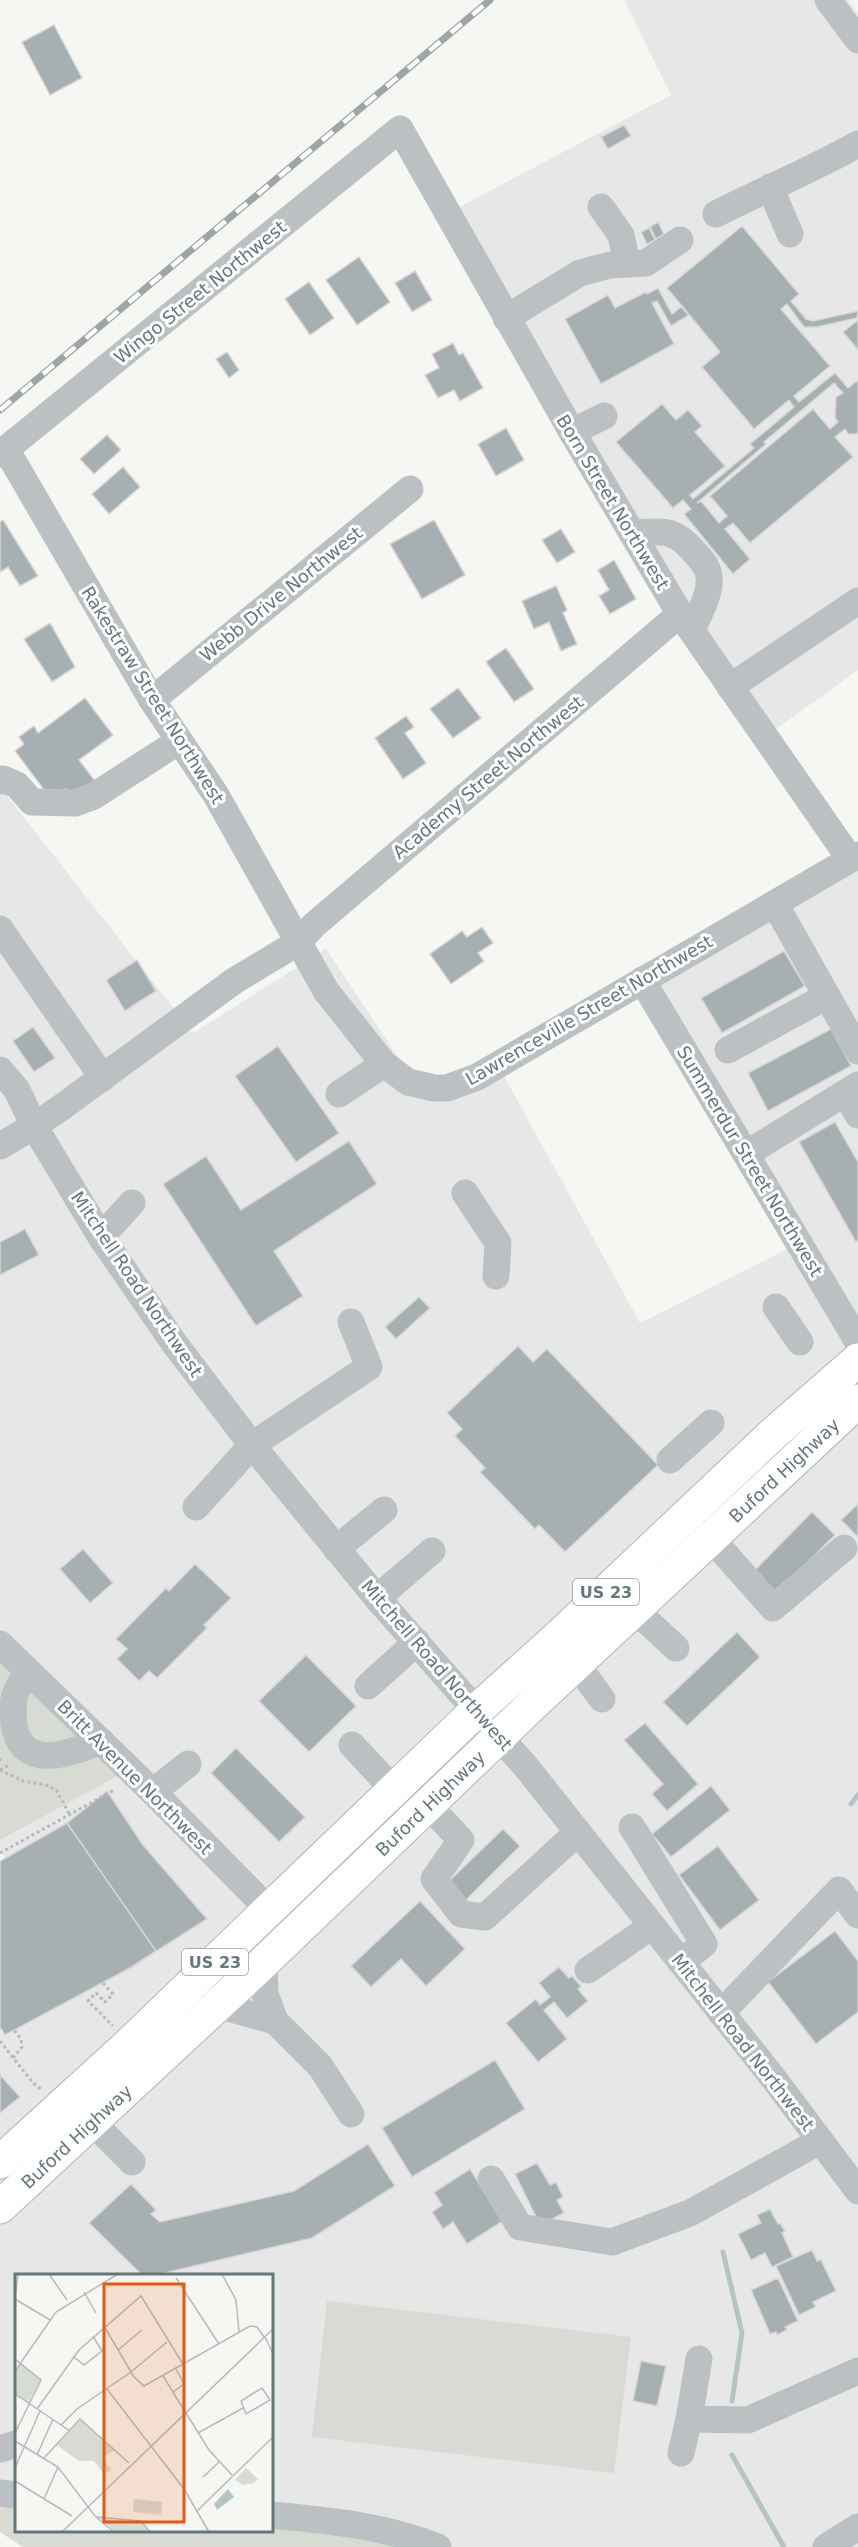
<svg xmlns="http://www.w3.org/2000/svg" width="858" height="2547" viewBox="0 0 858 2547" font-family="'DejaVu Sans',sans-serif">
  <rect width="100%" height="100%" fill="#f6f6f3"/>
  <g fill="#e7e7e7">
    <polygon points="624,0 848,0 858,13 858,670 773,731 664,574 448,213 671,95"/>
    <polygon points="0,787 193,1033 326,949 422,1093 494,1058 640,1323 809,1238 640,985 858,848 858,2547 404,2547 272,2527 272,2276 16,2276 16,2506 0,2504 0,2028 5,2035 7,1859 0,1852 0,1840 127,1771 0,1659"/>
  </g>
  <g fill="#d7dbd3">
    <polygon points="0,1659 127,1771 0,1840"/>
    <polygon points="327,2301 631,2337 614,2473 312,2437"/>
    <polygon points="0,2504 16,2506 16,2530 272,2530 272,2527 369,2535 404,2547 23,2547 0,2532"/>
  </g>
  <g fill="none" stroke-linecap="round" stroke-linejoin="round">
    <g stroke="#b4c3c4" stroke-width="5">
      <polyline points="851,1804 858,1795"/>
      <polyline points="723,2252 742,2333 732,2401"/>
      <polyline points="732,2455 784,2547"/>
    </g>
  </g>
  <g fill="#a6afb2" stroke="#d8d7d6" stroke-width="1.5" fill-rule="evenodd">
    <polygon points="54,25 82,78 50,95 22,42"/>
    <polygon points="624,125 631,136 608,149 601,137"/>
    <polygon points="658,222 664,234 656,239 650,227"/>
    <path d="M742 226 799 294 791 301 806 319 813 321 858 311 857 318 817 327H804L787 304 781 309 830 366 794 396 799 402 835 373 848 388 858 380V434H848L845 429 835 437 853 457 750 543 733 523 725 529 750 559 733 574 684 514 691 509 683 500 673 508 616 442 662 404 676 420 688 410 702 426 695 432 725 466 690 495 693 499 754 448 750 444 794 407 789 400 754 429 702 367 720 352 667 288ZM834 383 843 393 836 397 835 418 838 422 830 429 813 409 710 496 727 516 719 523 701 501 697 503 766 444 764 442Z"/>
    <polygon points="649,228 655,240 647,244 641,232"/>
    <polygon points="359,257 390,302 357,325 326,280"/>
    <polygon points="415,271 432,300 412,312 395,283"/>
    <polygon points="309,282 334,318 310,335 285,299"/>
    <polygon points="658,288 672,314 681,307 689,315 671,326 657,301 652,303 674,344 601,384 565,319 608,295 615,308 646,292 647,294"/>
    <polygon points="858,320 858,350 843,332"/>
    <polygon points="453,343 459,355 463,353 483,388 460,401 454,390 438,398 425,375 439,368 432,354"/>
    <polygon points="227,352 239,370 229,378 216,359"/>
    <polygon points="506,428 524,460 496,476 478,444"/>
    <polygon points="107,435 121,450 94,474 80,459"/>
    <polygon points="123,467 140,487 109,514 92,494"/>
    <polygon points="3,520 38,576 20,586 8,567 0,572 0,522"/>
    <polygon points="434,520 465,575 422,599 390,544"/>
    <polygon points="561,529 575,552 557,563 542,540"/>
    <polygon points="614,560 636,599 610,614 599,596 609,590 598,570"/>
    <polygon points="556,586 567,610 563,613 577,644 561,651 549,622 534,629 522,601"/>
    <polygon points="50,623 75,667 52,682 24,639"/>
    <polygon points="506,648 534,689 514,702 486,662"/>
    <polygon points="458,688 481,718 453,738 430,709"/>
    <polygon points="85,698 113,735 79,760 95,781 73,798 66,789 51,799 15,751 24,744 19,737 34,726 38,733"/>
    <polygon points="406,716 414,727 405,733 426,763 403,779 375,738"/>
    <polygon points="482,927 493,943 478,953 484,961 451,984 430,954 462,931 467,937"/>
    <polygon points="784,951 805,986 722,1033 701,998"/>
    <polygon points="137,960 156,991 125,1011 106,980"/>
    <polygon points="33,1027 55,1058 34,1072 13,1041"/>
    <polygon points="831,1029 851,1066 768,1111 748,1073"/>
    <polygon points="278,1046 339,1133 296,1162 235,1076"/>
    <polygon points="835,1122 858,1162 858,1241 856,1242 799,1142"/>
    <polygon points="349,1141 377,1184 274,1251 303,1296 256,1326 163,1184 206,1156 241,1210"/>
    <polygon points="25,1229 39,1255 0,1275 0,1242"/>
    <polygon points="419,1297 430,1308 396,1339 385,1327"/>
    <polygon points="518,1346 533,1362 547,1349 658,1465 565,1552 539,1525 535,1529 480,1472 485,1468 455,1436 462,1429 447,1413"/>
    <polygon points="858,1504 858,1537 841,1520"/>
    <polygon points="812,1512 835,1535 777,1593 754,1571"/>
    <polygon points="83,1549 113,1583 90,1603 60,1569"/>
    <polygon points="195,1564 231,1598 204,1625 207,1628 157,1678 149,1671 139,1681 117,1659 127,1649 116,1639 166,1588 169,1591"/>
    <polygon points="737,1632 760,1657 687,1726 663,1702"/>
    <polygon points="306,1655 356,1706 309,1752 259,1701"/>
    <polygon points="645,1723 698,1784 667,1811 652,1794 663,1784 624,1740"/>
    <polygon points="236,1748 305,1817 279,1842 211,1773"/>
    <polygon points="711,1786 730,1810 671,1857 652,1834"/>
    <polygon points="107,1791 143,1845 207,1919 130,1968 110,1937 90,1946 61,1904 44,1916 7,1859 67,1823"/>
    <polygon points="67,1823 156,1951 130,1968 5,2035 0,2027 0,1861"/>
    <polygon points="503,1829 520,1846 465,1901 447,1883"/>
    <polygon points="718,1846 759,1900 720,1930 679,1875"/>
    <polygon points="420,1901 465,1949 426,1986 401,1959 371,1987 351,1966"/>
    <polygon points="835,1931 858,1961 858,2012 816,2044 768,1982"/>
    <polygon points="559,1967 569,1978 572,1976 581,1986 578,1989 588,2001 567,2018 554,2002 544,2010 567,2039 538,2062 506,2023 536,1999 540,2005 550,1997 539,1983"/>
    <polygon points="495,2060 525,2109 412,2177 382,2128"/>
    <polygon points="0,2075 20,2097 0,2113"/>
    <polygon points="368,2144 395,2186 312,2238 152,2276 143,2276 89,2223 131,2184 156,2210 151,2214 160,2222 294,2191"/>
    <polygon points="537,2163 550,2185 556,2182 563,2197 557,2200 564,2213 540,2225 515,2174"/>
    <polygon points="470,2169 503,2221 467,2244 453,2222 443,2229 432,2212 442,2205 434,2192"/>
    <polygon points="770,2209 778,2224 780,2223 785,2231 782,2233 793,2257 772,2267 765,2253 751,2260 738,2234 761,2223 757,2215"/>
    <polygon points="812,2250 817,2261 821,2260 836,2291 813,2302 816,2307 799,2315 776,2266"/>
    <polygon points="778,2278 798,2321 785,2327 787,2330 777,2335 776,2332 770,2334 751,2290"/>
    <polygon points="641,2361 666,2366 657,2406 633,2401"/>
  </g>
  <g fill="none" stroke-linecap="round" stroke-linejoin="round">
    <g stroke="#afb6b8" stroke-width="35">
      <g id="major">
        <polyline points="0,2162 125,2048 477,1710 555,1640 774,1433 858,1360"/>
        <path id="s1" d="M0 2207 264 1962 532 1705 858 1401"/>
      </g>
    </g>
    <g stroke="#b6babc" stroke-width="3" stroke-dasharray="3 3" stroke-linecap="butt">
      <polyline points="0,1758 0,1764"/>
      <polyline points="0,1770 23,1781 46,1785 56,1790 70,1815"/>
      <polyline points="0,1770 11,1764"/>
      <polyline points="0,1853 114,1790"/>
      <polyline points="103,1983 113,1994 105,2002 96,1993 88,2001 113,2026"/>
      <polyline points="0,2041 33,2083 42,2090"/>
      <polyline points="13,2058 22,2047 21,2039 14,2030"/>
    </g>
    <g stroke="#bbc1c3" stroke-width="27">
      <polyline points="828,0 858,40"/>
      <polyline points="770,187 790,234"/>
      <polyline points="601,207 621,235 627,264"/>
      <path d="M716 214C763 190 812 170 858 144"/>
      <polyline points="506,318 580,273 610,265 646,263 680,240"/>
      <polyline points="572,432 604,416"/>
      <polyline points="6,449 152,700 216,795 326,991 384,1064 408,1082 434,1088 447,1088 477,1077 858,855"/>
      <polyline points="0,454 400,129 572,432 680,614 850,859"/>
      <path d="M632 533C664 532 673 527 695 553 702 560 708 567 709 577 711 594 698 615 692 631"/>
      <polyline points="730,687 858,601"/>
      <polyline points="152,700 410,489"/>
      <polyline points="0,781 3,779 17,785 32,802 75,803 94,796 179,741"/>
      <polyline points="775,904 858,1051"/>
      <polyline points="0,929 103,1078"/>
      <polyline points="642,980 858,1342"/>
      <polyline points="728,1050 827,996"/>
      <polyline points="0,1070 17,1090 34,1126 101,1237 174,1343 252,1445 377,1598 527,1768 774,2079 858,2191"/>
      <polyline points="339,1094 384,1064"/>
      <polyline points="846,1094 858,1115"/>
      <polyline points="0,1146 34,1126 62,1107 234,981 297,943 314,925 680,614"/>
      <polyline points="746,1154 858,1085"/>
      <polyline points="465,1193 498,1243 496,1276"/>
      <polyline points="101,1237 132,1203"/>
      <polyline points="776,1307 800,1342"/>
      <polyline points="670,1460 711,1423"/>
      <polyline points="196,1507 252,1445 369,1367 351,1322"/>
      <polyline points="711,1538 773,1608 844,1548"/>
      <polyline points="336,1549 384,1510"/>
      <polyline points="377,1598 432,1551"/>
      <polyline points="635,1610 676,1648"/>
      <polyline points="0,1644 153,1792 269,1910"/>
      <polyline points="577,1665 602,1699"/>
      <path d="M28 1672C14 1691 11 1700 14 1724 21 1772 69 1754 101 1741"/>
      <polyline points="368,1686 417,1642"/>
      <polyline points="352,1745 394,1790"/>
      <polyline points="153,1792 188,1764"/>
      <polyline points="427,1804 461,1840 434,1879 461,1914 485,1917 578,1832"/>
      <polyline points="632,1827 704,1944 681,1962"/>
      <polyline points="264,1962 265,1994 275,2021 320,2066 351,2114"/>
      <polyline points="588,1970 652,1926"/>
      <polyline points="217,2005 275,2021"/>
      <polyline points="721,2013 839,1890 858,1915"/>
      <polyline points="92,2122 132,2162"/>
      <polyline points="491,2179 520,2227 612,2242 690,2213 820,2141"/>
      <polyline points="699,2359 689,2419 748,2420 858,2371"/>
      <polyline points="0,2449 16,2444"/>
      <polyline points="681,2453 689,2419"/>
      <polyline points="0,2493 16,2495"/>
      <path d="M272 2515C331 2521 381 2525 438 2547"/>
      <polyline points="826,2547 858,2527"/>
    </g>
    <use href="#major" stroke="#fff" stroke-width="33"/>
    <g stroke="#9ca5a8" stroke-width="7">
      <polyline id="rail" points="0,410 490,0"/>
    </g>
    <use href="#rail" stroke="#fff" stroke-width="4.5" stroke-dasharray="14" stroke-linecap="butt"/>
  </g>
  <g text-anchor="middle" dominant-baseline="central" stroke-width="6" stroke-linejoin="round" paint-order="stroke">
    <g fill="#fff" stroke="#92a0a3" stroke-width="1.5">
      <rect x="573" y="1579" width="66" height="26" rx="4.5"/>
      <rect x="182" y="1949" width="66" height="26" rx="4.5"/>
    </g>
    <g font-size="16" font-weight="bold" fill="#64777c">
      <text x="606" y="1592">US 23</text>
      <text x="215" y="1962">US 23</text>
    </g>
    <g font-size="18" fill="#64777c" stroke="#fff">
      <text transform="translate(200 292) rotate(-39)">Wingo Street Northwest</text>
      <text transform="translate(613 502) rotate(59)">Born Street Northwest</text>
      <text transform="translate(281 594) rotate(-39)">Webb Drive Northwest</text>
      <text transform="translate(153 695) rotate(58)">Rakestraw Street Northwest</text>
      <text transform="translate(488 777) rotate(-40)">Academy Street Northwest</text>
      <text transform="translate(589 1010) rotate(-30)">Lawrenceville Street Northwest</text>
      <text transform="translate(750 1161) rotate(59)">Summerdur Street Northwest</text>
      <text transform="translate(137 1284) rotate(56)">Mitchell Road Northwest</text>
      <text stroke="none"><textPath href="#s1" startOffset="1076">Buford Highway</textPath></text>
      <text transform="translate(437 1665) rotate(49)">Mitchell Road Northwest</text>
      <text transform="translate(135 1777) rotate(45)">Britt Avenue Northwest</text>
      <text stroke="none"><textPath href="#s1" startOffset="590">Buford Highway</textPath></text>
      <text transform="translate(743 2042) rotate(52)">Mitchell Road Northwest</text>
      <text stroke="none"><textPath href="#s1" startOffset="104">Buford Highway</textPath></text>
    </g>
  </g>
  <g transform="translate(15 2274)">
    <rect width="258" height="258" fill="#f6f6f3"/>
    <path d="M6 89 26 105 13 129 0 120V97ZM66 145 100 176 88 183 96 196 89 200 79 187H64L42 171ZM231 194 243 205 239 209 228 211 220 206ZM119 225 147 228 146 241 118 238ZM84 244 129 249 134 258H101Z" fill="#d7dbd3"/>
    <path d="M213 215 219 223 202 236 199 230Z" fill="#b4c3c4"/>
    <path fill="none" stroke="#b3bbbc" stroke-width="1.5" d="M34 0 52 26M207 0 221 26 224 58M161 4 204 70M69 18 81 39M0 22 3 0M0 25 35 46M89 52 119 103 129 112 235 52 242 53 249 63M250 63 258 80M103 76 127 56M58 82 69 91 87 77 78 62M0 85 26 106 0 159M0 97 41 38 103 0M148 102 194 176 217 201M247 114 255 126 231 140 226 127ZM92 115 169 215 194 258M158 118 169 110 161 95M0 120 55 157M22 135 64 76 126 22 168 90M46 151 62 135 116 98 152 68M183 159 228 134M0 167 43 193 80 242 99 258M22 181 38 145M29 184 65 145 114 189M0 194 25 137M188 203 204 188M0 207 57 242M29 225 43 193M182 237 258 163M82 243 126 247 135 258M47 258 258 55"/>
    <path fill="#e8590c" fill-opacity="0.15" stroke="#e8590c" stroke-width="3" d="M89 10H169V248H89Z"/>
    <rect width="258" height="258" fill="none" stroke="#64777c" stroke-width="3"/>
  </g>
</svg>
